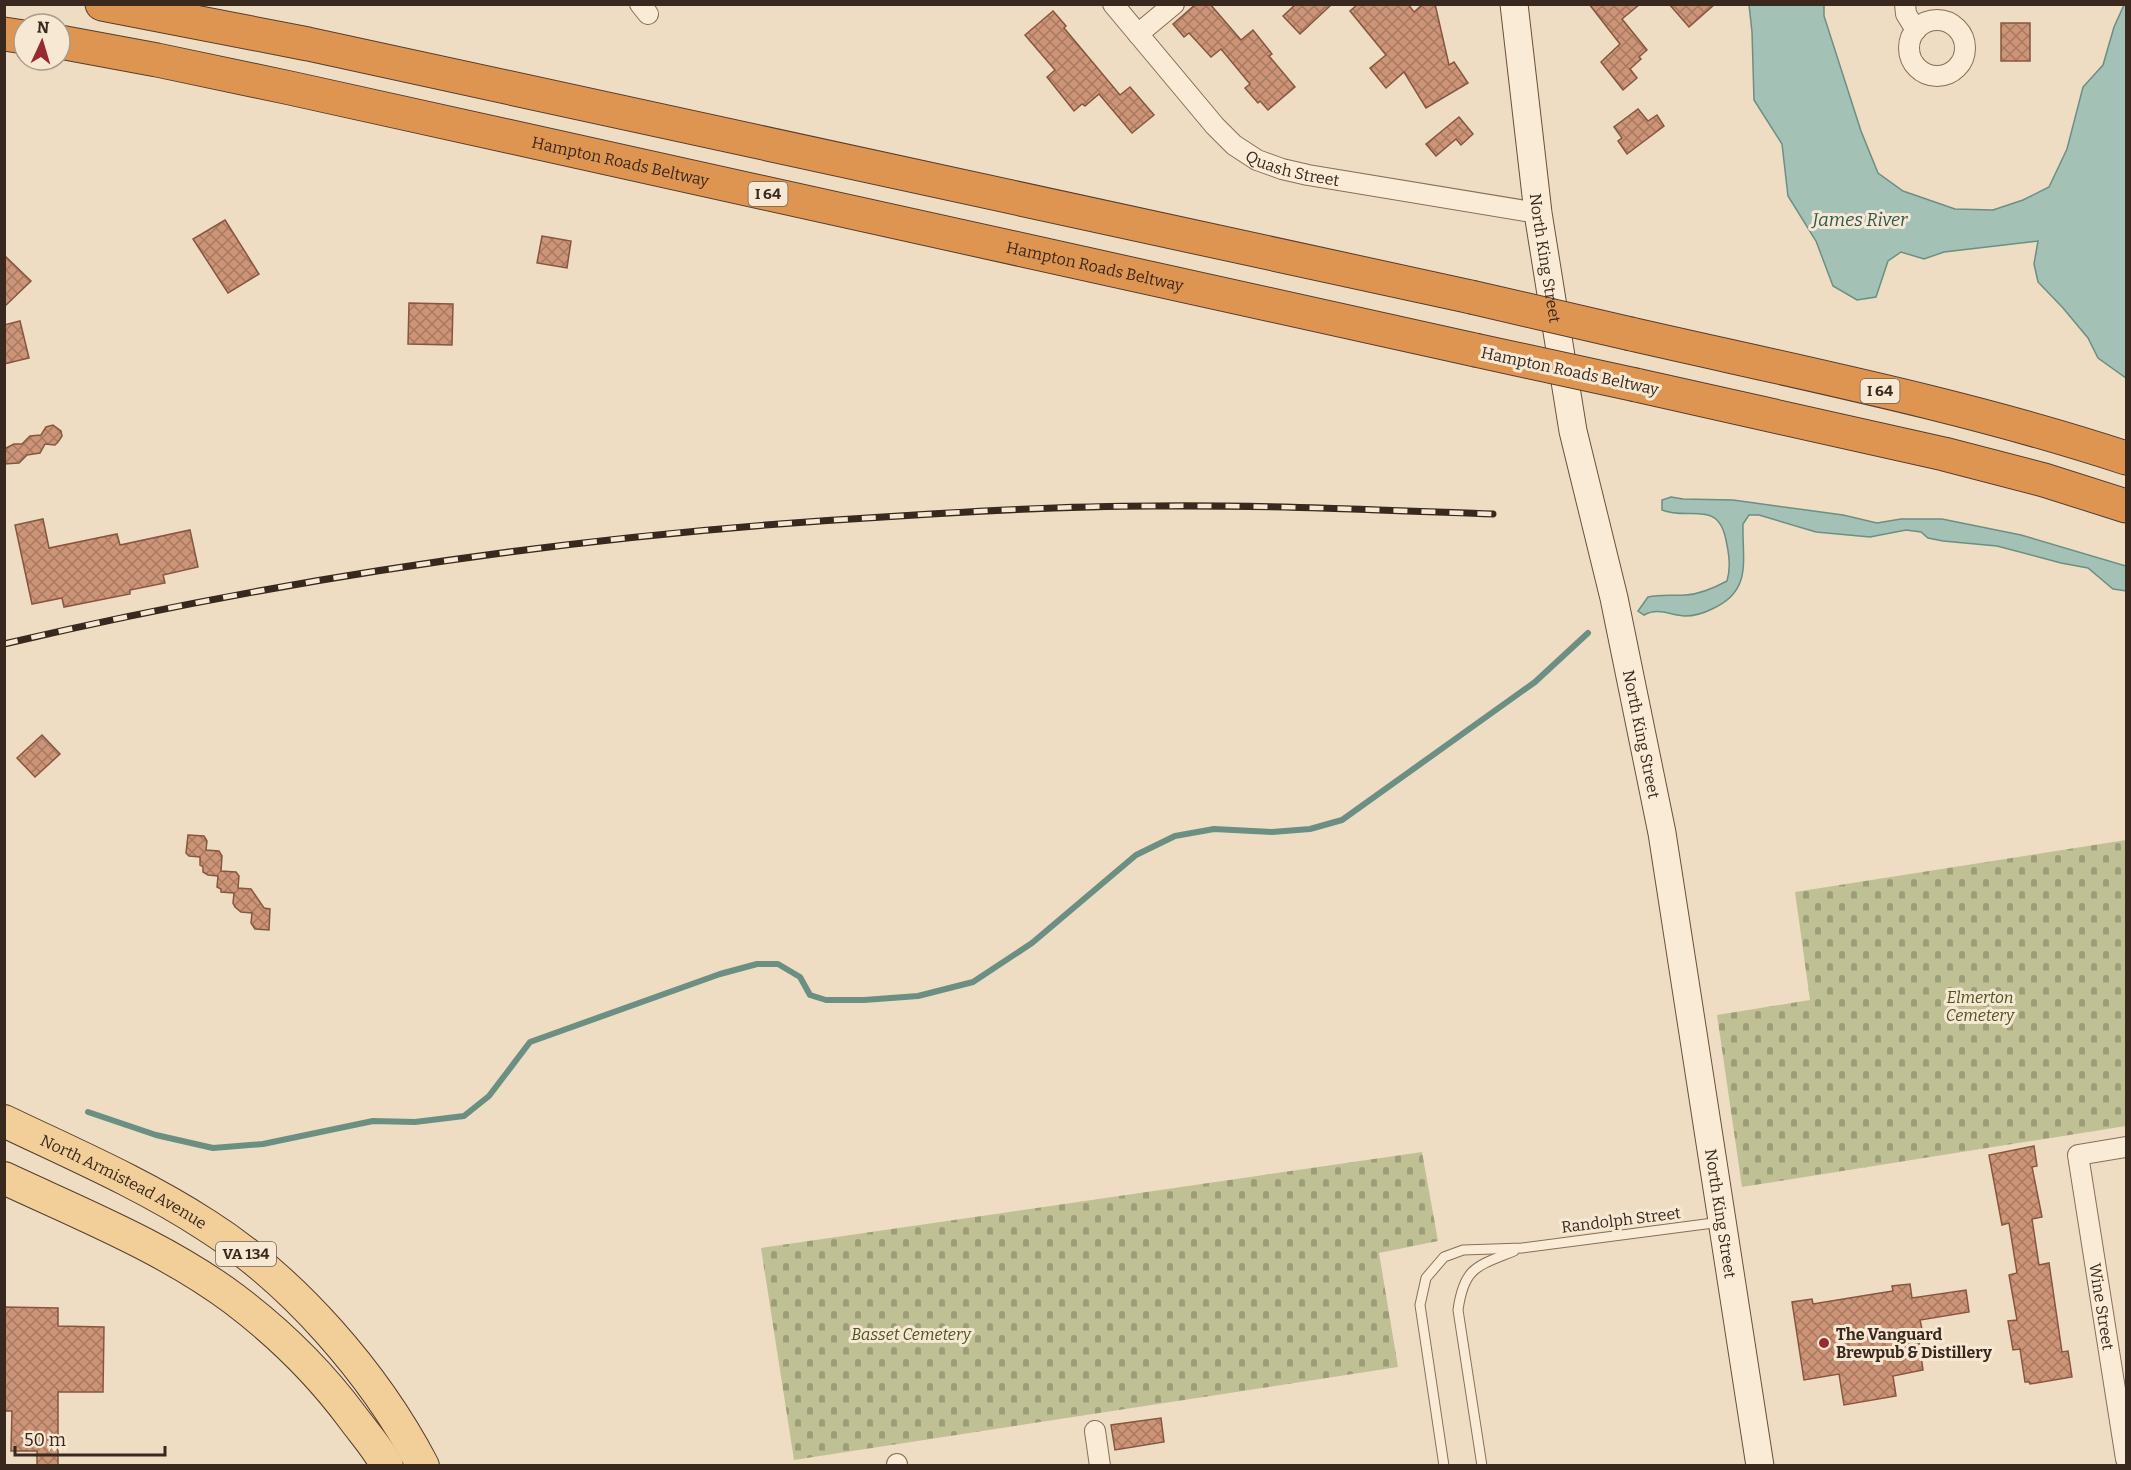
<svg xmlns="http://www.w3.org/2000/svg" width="2131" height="1470" viewBox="0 0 2131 1470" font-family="Bitter,serif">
  <defs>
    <pattern id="cemetery-stones" width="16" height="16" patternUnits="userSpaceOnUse" patternTransform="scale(1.5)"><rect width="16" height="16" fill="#bfc195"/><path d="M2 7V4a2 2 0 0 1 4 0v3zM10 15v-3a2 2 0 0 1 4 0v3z" fill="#9c9d79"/></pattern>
    <pattern id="building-cross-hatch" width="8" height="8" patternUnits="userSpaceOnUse" patternTransform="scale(1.5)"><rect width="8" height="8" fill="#cd9477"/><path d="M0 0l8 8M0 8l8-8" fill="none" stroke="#a77961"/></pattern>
  </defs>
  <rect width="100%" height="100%" fill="#eeddc2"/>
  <g fill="url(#cemetery-stones)">
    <polygon points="2126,840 2126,1126 1742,1187 1717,1015 1810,1000 1795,892"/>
    <polygon points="1422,1152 1438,1241 1379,1253 1398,1367 794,1460 761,1248"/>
  </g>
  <g fill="#a4c1b6" stroke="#6b8f83" stroke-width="1.5">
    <polygon points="1749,5 1824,5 1824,16 1861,131 1878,173 1903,191 1955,209 1993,210 2023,200 2049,187 2067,149 2083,87 2103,65 2114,27 2124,5 2126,5 2126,378 2098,358 2088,338 2063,308 2038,282 2034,264 2038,241 1944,252 1924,259 1901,252 1888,261 1876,297 1857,300 1833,286 1816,241 1788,196 1782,144 1754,100 1752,32"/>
    <path d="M1671 497 1683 499 1733 500 1843 515 1877 523 1901 519H1942L2021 535 2126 566V591L2113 589 2088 568 2061 563 1997 546 1943 541 1928 538 1921 532 1906 530 1870 537 1816 532 1759 515H1749L1743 524C1742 560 1753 591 1712 609 1704 613 1694 616 1685 616 1670 615 1658 607 1644 615L1638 611 1648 597C1661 594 1673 596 1686 595 1701 594 1714 588 1727 581 1731 567 1729 554 1726 540 1718 499 1689 521 1662 510V500Z"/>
  </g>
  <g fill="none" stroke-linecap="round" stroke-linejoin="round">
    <polyline stroke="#6b8f83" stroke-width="6" points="88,1112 156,1135 213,1148 263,1144 373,1121 415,1122 464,1116 489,1096 530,1042 720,974 757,964 778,964 800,977 810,995 826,1000 864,1000 918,996 973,982 1032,943 1136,855 1175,836 1214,829 1272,832 1310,829 1342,820 1535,682 1588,633"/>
  </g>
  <g fill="url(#building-cross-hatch)" stroke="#87563f" stroke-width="1.5">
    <polygon points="1196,4 1210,4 1241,40 1253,30 1272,54 1269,56 1295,87 1268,110 1260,101 1258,103 1245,88 1250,84 1221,49 1211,57 1189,33 1184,37 1173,24"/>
    <polygon points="1296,4 1332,4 1300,34 1283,16"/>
    <polygon points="1358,4 1408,4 1414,12 1423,4 1435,4 1449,65 1454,62 1468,83 1426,108 1404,72 1386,88 1370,68 1386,55 1350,11"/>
    <polygon points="1589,4 1640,4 1622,19 1647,50 1639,57 1641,59 1630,69 1637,78 1623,90 1601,62 1620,44"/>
    <polygon points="1669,4 1715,4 1689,27"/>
    <polygon points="1053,11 1066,26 1064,28 1120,95 1130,87 1154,115 1132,133 1099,94 1085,106 1082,104 1074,111 1047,77 1055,70 1025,35"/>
    <rect x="2001" y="23" width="29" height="38"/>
    <polygon points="1638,109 1648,121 1657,115 1664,126 1627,154 1618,141 1622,138 1614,127"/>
    <polygon points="1459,117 1473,134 1461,145 1456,139 1436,156 1426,144"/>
    <polygon points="225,220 259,274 228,293 193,239"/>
    <polygon points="542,236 571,241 567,268 537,263"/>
    <polygon points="4,255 31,281 4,307"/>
    <polygon points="409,303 453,304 452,345 408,344"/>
    <polygon points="20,321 29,358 4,364 4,325"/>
    <polygon points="53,425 61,431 62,436 58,442 55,445 45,444 40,453 27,455 19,463 4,464 4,449 14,444 22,444 30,436 41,435 46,427"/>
    <polygon points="43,519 49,548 117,534 120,545 190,530 198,567 163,575 165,583 130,590 130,594 64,607 62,598 32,604 15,525"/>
    <polygon points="42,735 60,754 35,777 17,758"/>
    <polygon points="188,835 204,836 207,841 206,850 219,851 222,856 221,871 236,872 239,876 238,888 251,889 264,908 270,909 269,930 255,929 251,923 252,913 241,912 235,907 233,903 234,893 221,892 221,889 217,887 218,876 208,875 203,872 203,867 200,865 200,857 189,856 186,853"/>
    <polygon points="2034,1146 2037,1166 2032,1167 2042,1217 2032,1219 2039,1265 2049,1263 2062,1352 2068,1351 2072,1377 2030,1384 2029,1382 2025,1382 2020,1349 2013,1350 2008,1321 2017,1320 2009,1275 2017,1273 2009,1223 2002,1225 1989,1155"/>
    <polygon points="1910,1284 1912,1298 1966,1290 1969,1312 1920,1320 1923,1334 1918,1335 1923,1370 1893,1376 1896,1396 1844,1405 1839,1374 1804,1380 1792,1302 1812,1299 1813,1304 1874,1294 1893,1291 1892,1286"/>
    <polygon points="4,1307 58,1308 58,1326 104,1327 103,1392 58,1392 58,1466 37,1466 37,1451 11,1451 12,1411 4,1411"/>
    <polygon points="1161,1418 1164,1442 1115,1450 1111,1425"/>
  </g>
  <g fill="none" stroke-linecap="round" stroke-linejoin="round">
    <g stroke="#886e59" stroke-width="11">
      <g id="service">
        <polyline points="1444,1466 1420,1305 1426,1278 1444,1257 1463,1250 1522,1248 1721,1222"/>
        <path d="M1482 1466 1458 1310C1464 1267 1477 1266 1514 1251"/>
      </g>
    </g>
    <g stroke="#886e59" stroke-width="22">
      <g id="minor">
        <polyline points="640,4 648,14"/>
        <path id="s1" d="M1113 4 1215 126 1234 145 1257 160 1282 169 1308 175 1538 213"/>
        <polyline points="1905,4 1906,14 1916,30"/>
        <circle cx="1937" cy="48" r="28"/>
        <polyline points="1138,34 1174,4"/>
        <path id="s2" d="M2126 1147 2078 1155 2126 1459"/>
        <polyline points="1095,1431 1100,1466"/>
        <polyline points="897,1464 897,1466"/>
      </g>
    </g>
    <g stroke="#6a503c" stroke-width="29">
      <g id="secondary">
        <path id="s3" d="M1514 4 1538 213 1573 431 1614 598 1662 833 1760 1466"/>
      </g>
    </g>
    <g stroke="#563d2d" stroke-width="34">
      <g id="primary">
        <path id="s4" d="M4 1121C73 1154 143 1184 206 1225 293 1280 375 1374 423 1466"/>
        <path d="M4 1178C81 1214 166 1248 234 1299 279 1333 319 1372 353 1418 364 1433 378 1448 387 1466"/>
      </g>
    </g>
    <g stroke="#563d2d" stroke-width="35">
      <g id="motorway">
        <polyline points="102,4 308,44 1471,297"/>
        <polyline points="4,34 24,37"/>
        <path id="s5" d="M60 42 157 60 290 88 1475 350"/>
        <path d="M1631 334C1797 372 1965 405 2126 458"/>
        <polyline points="1636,385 1944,454 2044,480 2126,506"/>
      </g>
    </g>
    <use href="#service" stroke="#f9ebd5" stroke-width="9"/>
    <use href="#minor" stroke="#f9ebd5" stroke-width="20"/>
    <use href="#secondary" stroke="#f9ebd5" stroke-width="27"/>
    <use href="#primary" stroke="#f2cf99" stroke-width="32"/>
    <use href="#motorway" stroke="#df9552" stroke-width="33"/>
    <g stroke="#38281d" stroke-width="7">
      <path id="rail" d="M4 644C293 576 587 534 883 517 974 511 1064 506 1154 506 1267 505 1380 510 1493 514"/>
    </g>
    <use href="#rail" stroke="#f6e8d2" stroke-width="4.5" stroke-dasharray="14" stroke-linecap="butt"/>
    <g stroke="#563d2d" stroke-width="35" stroke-linecap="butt">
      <g id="motorway-bridge">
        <polyline points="1471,297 1631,334"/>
        <polyline points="1475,350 1636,385"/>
      </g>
    </g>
    <use href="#motorway-bridge" stroke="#df9552" stroke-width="33"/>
  </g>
  <circle fill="#982932" stroke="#f6e8d2" stroke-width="2" cx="1824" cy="1343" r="6"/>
  <g text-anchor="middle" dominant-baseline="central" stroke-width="6" stroke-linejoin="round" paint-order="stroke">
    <g fill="#f6e8d2" stroke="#716253" stroke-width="1.5">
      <rect x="748.5" y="182" width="39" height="24" rx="4.5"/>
      <rect x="1860.5" y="379" width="39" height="24" rx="4.5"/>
      <rect x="216" y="1242" width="60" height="24" rx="4.5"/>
    </g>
    <g font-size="15" font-weight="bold" fill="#38281d">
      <text x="768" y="194">I 64</text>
      <text x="1880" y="391">I 64</text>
      <text x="246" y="1254">VA 134</text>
    </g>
    <g font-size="16" fill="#38281d" stroke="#f6e8d2">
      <text stroke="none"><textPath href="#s5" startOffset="573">Hampton Roads Beltway</textPath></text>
      <text stroke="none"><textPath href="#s1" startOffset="250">Quash Street</textPath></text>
      <text stroke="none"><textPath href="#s3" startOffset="256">North King Street</textPath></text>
      <text stroke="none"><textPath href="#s5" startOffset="1059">Hampton Roads Beltway</textPath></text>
      <text transform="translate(1570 371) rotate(12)">Hampton Roads Beltway</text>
      <text stroke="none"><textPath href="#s3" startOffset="742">North King Street</textPath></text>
      <text stroke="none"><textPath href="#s4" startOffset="134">North Armistead Avenue</textPath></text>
      <text stroke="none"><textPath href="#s3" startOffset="1228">North King Street</textPath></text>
      <text transform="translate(1621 1220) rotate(-7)">Randolph Street</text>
      <text stroke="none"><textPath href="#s2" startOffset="202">Wine Street</textPath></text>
    </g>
    <g font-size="16" font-style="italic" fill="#4c5424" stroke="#f6e8d2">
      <text x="1980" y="997">Elmerton<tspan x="1980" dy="18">Cemetery</tspan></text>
      <text x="911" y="1334">Basset Cemetery</text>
    </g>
    <g font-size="16" font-weight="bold" fill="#38281d" stroke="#f6e8d2" text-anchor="start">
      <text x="1836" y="1334">The Vanguard<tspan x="1836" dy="18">Brewpub &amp; Distillery</tspan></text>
    </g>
    <g font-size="18" font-style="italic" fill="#2c5852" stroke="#f6e8d2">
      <text x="1860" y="220">James River</text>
    </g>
  </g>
  <rect width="2131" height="1470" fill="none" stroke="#38281d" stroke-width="12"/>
  <g transform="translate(42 42) rotate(4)"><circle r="28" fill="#f6e8d2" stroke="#aa9b8a" stroke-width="1.5"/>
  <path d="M0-4.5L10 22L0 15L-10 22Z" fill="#982932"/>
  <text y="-9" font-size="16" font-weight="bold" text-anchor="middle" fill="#38281d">N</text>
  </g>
  <path d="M15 1446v9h150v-9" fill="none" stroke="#38281d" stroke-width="3"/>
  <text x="24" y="1446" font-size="18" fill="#38281d" stroke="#f6e8d2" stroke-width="4.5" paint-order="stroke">50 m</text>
</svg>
